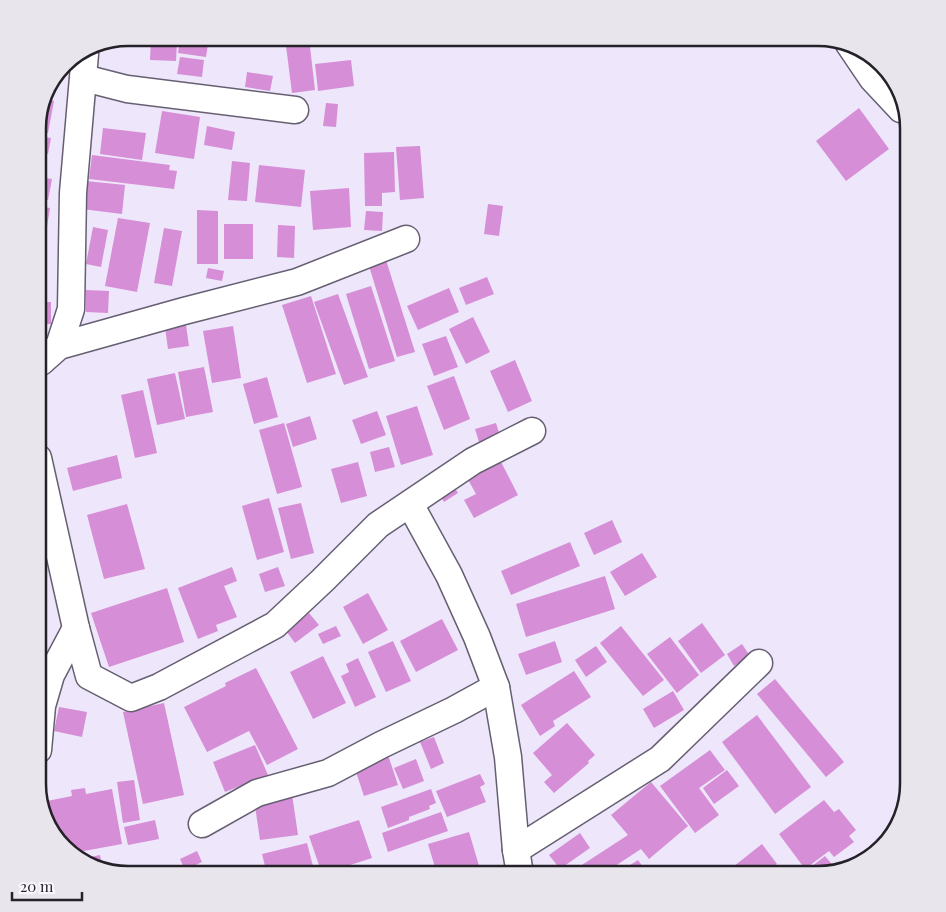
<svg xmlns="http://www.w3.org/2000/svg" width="946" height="912" viewBox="0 0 946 912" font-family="'Playfair Display',serif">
  <rect width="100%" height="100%" fill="#eee6fb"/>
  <g fill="#d68ed7">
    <polygon points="180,38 209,38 206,57 178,53"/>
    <polygon points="285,38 309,38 315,90 292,93"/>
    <polygon points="151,39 177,41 176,61 150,60"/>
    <polygon points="180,57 204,60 202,77 177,74"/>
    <polygon points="351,60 354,86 318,91 315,64"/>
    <polygon points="247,72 273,76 270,91 245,87"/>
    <polygon points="44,99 54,101 48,133 38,131 38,122"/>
    <polygon points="326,103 338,104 336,127 323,126"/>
    <polygon points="859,108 889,149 846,181 816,141"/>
    <polygon points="162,111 200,117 194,159 155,153"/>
    <polygon points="207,126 235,132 232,150 204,145"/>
    <polygon points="103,128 146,133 142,160 100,154"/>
    <polygon points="38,136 51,138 48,154 38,153"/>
    <polygon points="420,146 424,198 400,200 396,147"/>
    <polygon points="394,152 395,192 382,193 382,206 365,206 364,153"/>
    <polygon points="92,155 170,165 169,170 177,171 174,189 89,179"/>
    <polygon points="232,161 250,163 247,201 228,200"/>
    <polygon points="259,165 305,170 301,207 255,202"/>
    <polygon points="38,177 52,179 48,200 38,198"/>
    <polygon points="86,181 125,185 122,214 82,209"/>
    <polygon points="349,188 351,227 313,230 310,191"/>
    <polygon points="488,204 503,206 499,236 484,234"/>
    <polygon points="38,206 50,208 46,233 38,231"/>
    <polygon points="197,210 218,211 218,264 197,264"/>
    <polygon points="366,211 383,212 382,231 364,230"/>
    <polygon points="118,218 150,223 137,292 105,286"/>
    <rect x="224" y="224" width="29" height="35"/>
    <polygon points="278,225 295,226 294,258 277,257"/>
    <polygon points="93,227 108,230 101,267 86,264"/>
    <polygon points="164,228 182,231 172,286 154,283"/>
    <polygon points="386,260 415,352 397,357 369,266"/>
    <polygon points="208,268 224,271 222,281 206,278"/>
    <polygon points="487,277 494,294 466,305 459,288"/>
    <polygon points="371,286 395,361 369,369 346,294"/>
    <polygon points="449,288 459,312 418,330 407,306"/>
    <polygon points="86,290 109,291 108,313 86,312"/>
    <polygon points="338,294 368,377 344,385 314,302"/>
    <polygon points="311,296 336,374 307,383 282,305"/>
    <rect x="38" y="302" width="13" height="22"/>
    <polygon points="473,317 490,352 466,364 449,329"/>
    <polygon points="186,325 189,346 168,349 165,327"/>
    <polygon points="233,326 241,378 212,383 203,331"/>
    <polygon points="446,336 458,367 434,376 422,344"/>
    <polygon points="515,360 532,401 508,412 490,371"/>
    <polygon points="204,367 213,412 186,417 178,372"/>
    <polygon points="175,373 185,419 157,425 147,379"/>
    <polygon points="454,376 470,419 444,430 427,386"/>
    <polygon points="267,377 278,417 254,424 243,384"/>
    <polygon points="143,390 157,453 135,458 121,395"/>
    <polygon points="417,406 433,455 401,465 386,416"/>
    <polygon points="377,411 386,435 361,444 352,420"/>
    <polygon points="310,416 317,439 293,447 286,424"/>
    <polygon points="284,423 302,487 277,494 259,430"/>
    <polygon points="496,423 500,436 479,442 475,429"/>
    <polygon points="389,447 395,467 375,472 370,452"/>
    <polygon points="117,455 122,478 73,491 67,468"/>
    <polygon points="498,456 518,495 474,518 464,500 476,494 465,474"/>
    <polygon points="358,462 367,496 341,503 331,469"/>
    <polygon points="453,485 458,493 444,502 439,493"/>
    <polygon points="269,498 284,552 257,560 242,506"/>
    <polygon points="301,503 314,553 291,559 278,508"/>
    <polygon points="127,504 145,569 104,579 87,515"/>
    <polygon points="612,520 622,542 594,555 584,533"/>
    <polygon points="570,542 580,566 511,595 501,571"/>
    <polygon points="642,553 657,577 625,596 610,572"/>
    <polygon points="232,567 237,581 224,586 237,617 216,625 218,631 198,639 178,588"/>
    <polygon points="278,567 285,586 265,592 259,574"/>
    <polygon points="605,576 615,609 526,637 516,604"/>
    <polygon points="167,588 184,642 109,667 91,613"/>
    <polygon points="368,593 388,630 363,644 343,607"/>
    <polygon points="309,613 319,625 295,643 286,631"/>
    <polygon points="442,619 458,650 416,672 400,641"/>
    <polygon points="702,623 725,655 701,673 678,641"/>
    <polygon points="336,626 341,636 323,644 318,634"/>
    <polygon points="621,626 664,680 643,696 600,643"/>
    <polygon points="38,637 44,637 46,661 38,661"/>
    <polygon points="670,637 699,675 677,693 647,654"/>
    <polygon points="393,641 411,681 386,692 368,652"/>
    <polygon points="555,641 562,662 526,675 518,654"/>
    <polygon points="742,644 750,656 734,666 727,654"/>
    <polygon points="596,646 607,662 586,677 575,660"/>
    <polygon points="323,656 346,703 313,719 290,672"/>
    <polygon points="358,658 376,697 355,707 341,676 349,672 346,664"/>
    <polygon points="256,668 298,749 267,765 249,731 207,752 184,707 226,686 225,683"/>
    <polygon points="574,671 591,697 553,721 555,726 540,736 521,705"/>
    <polygon points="775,679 844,762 826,777 757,694"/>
    <polygon points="673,691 684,710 654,728 643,709"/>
    <polygon points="164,703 184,795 143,804 123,712"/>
    <polygon points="59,707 87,712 82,737 54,731"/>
    <polygon points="757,715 811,787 775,814 722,742"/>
    <polygon points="567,723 595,755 588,761 589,763 554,793 544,782 552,775 533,753"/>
    <polygon points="434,737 444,763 431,769 420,742"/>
    <polygon points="255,745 268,775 225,792 213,762"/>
    <polygon points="710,750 725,770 699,788 719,815 695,833 660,786"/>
    <polygon points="387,752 398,785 364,796 353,763"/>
    <polygon points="416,759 424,781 403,789 394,768"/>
    <polygon points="727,770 739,786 714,804 703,788"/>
    <polygon points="480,774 485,784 480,787 486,802 447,817 436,791"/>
    <polygon points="134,780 140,820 123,823 117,782"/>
    <polygon points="651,782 688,826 649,859 641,849 603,874 568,874 628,835 611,815"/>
    <polygon points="85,788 86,794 112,789 122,844 73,853 60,844 50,818 47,801 72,796 71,790"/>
    <polygon points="431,789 436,803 429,806 430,809 409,817 409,820 388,828 381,807"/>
    <polygon points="292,794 298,835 260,840 254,799"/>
    <polygon points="824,800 834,812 839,809 856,830 849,836 854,842 834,857 829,851 805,869 779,834"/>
    <polygon points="441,812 448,831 388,852 382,833"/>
    <polygon points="155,820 159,839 128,845 124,827"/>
    <polygon points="359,820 372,858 322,874 309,836"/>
    <polygon points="469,832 480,869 463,874 437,874 428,844"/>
    <polygon points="580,833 590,848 560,869 549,855"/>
    <polygon points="307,843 315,874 267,874 262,854"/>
    <polygon points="762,844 777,864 764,874 724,874"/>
    <polygon points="197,851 202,862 185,870 180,859"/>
    <polygon points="100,855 103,869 93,867 81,859"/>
    <polygon points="825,856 835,868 818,874 809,874 806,871"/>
    <polygon points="638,860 648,874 616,874"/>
    <polygon points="127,867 129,874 111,871"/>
  </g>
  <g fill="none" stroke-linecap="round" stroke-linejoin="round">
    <g stroke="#665f71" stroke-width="29">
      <g id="minor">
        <polyline points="849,44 872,78 901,109"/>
        <polyline points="84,78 127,89 295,110"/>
        <polyline points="59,346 71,309 73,193 85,54"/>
        <polyline points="38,362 41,362 59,346 184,311 297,282 406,239"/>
        <polyline points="38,458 76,628 89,676 131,698 159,687 275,625 323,580 378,525 473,461 532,431"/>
        <polyline points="410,504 449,575 477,637 496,687 508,757 516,850 520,874"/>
        <polyline points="38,750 42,706 51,675 76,628"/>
        <polyline points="202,824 257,793 328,773 381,745 454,710 496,687"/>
        <polyline points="516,850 660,759 759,663"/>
      </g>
    </g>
    <use href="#minor" stroke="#fff" stroke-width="26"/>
  </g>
  <path d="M0 0H946V912H0ZM128 46H818A82 82 0 0 1 900 128V784A82 82 0 0 1 818 866H128A82 82 0 0 1 46 784V128A82 82 0 0 1 128 46Z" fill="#e8e5ed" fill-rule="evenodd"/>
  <path fill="none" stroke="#242128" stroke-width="2.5" d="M128 46H818A82 82 0 0 1 900 128V784A82 82 0 0 1 818 866H128A82 82 0 0 1 46 784V128A82 82 0 0 1 128 46Z"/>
  <path d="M12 892v8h70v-8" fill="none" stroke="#242128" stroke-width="2.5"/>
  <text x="20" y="892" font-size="15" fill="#242128" stroke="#f9f6fe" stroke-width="4" paint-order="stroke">20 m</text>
</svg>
